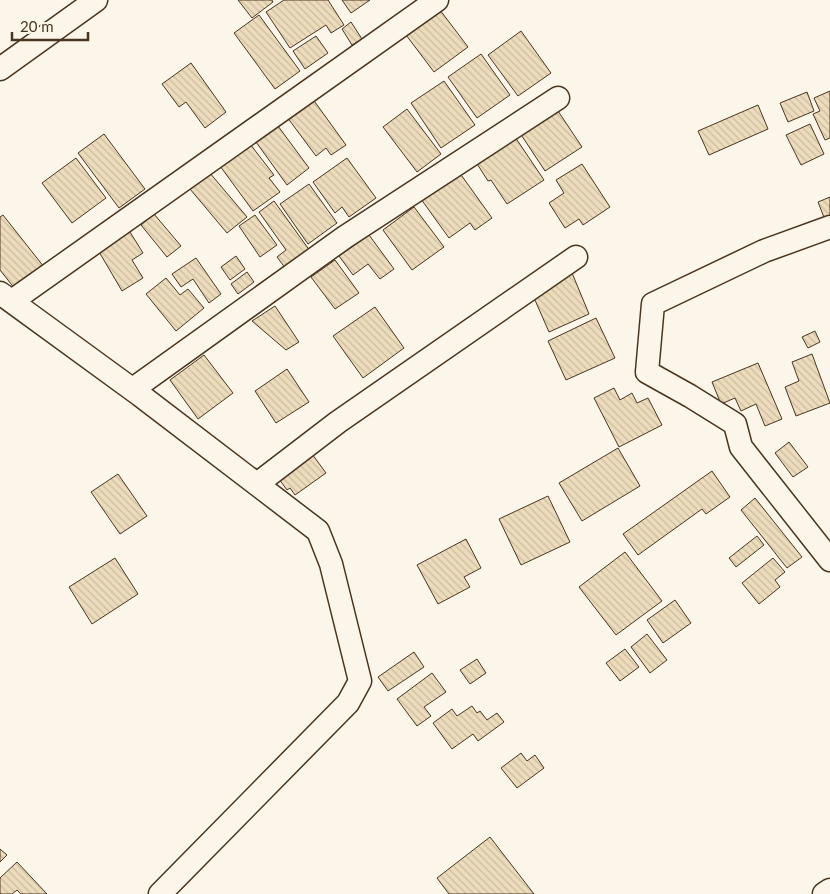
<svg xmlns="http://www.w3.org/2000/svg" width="830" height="894" viewBox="0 0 830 894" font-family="Lato,sans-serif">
  <defs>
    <pattern id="building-back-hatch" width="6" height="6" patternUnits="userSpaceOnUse" patternTransform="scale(1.25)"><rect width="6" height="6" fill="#ecdcbc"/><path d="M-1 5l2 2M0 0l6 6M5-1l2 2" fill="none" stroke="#ccbda1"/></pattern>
  </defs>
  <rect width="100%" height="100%" fill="#fbf6e9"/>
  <g fill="url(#building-back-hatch)" stroke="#4a3520">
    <polygon points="238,0 272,0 273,2 252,18"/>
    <polygon points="284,0 328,0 344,25 331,33 326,25 290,48 266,12"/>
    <polygon points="342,0 370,0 351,13"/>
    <polygon points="437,6 468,47 434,72 403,31"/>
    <polygon points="259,15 300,71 275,89 234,33"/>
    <polygon points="351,22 362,39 352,45 342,29"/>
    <polygon points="521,31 551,73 518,96 488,55"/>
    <polygon points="316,36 328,53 305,69 293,51"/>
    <polygon points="481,54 510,95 477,118 448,77"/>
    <polygon points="191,63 226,112 205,128 186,102 179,107 162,84"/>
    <polygon points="444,81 475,125 441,148 411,103"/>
    <polygon points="830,91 830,138 825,140 813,114 820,111 814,98"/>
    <polygon points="807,92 814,111 788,122 780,103"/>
    <polygon points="312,98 346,145 331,155 326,148 316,156 287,117"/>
    <polygon points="758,105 768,129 709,155 698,131"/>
    <polygon points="556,108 582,147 545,171 518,130"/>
    <polygon points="407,109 441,154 417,172 383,127"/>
    <polygon points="810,124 824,154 801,165 786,135"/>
    <polygon points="278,126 309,168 287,185 256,142"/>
    <polygon points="104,134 145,189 119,208 78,153"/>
    <polygon points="513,134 544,180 507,204 491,180 488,181 474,159"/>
    <polygon points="250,144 274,175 269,178 280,192 253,211 220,166"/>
    <polygon points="76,158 106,198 72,223 42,183"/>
    <polygon points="347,158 376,198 349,217 342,207 335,213 313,182"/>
    <polygon points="582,164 610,207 583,225 579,219 565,228 549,203 564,193 556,180"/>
    <polygon points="209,172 247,217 227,233 190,189"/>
    <polygon points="459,172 492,218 475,230 470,223 449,238 421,199"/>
    <polygon points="309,184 337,223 308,244 280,204"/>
    <polygon points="830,197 830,218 825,220 818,202"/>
    <polygon points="274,201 313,255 289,273 277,257 286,250 259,212"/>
    <polygon points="414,207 444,247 412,270 383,230"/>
    <polygon points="154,214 181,246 167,257 141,225"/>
    <polygon points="3,215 44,267 15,289 0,270 0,217"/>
    <polygon points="255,215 277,245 260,257 239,226"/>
    <polygon points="130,232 143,253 132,260 143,278 122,291 98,250"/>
    <polygon points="369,235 394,269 380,279 368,264 353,275 339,256"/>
    <polygon points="236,256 245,269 230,280 221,267"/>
    <polygon points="196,258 221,294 209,303 193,279 181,287 172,274"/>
    <polygon points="335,260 359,293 335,309 311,277"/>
    <polygon points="570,268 589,314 549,332 531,291"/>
    <polygon points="247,272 254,282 238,294 231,284"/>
    <polygon points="166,278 180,295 188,289 204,308 176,331 146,294"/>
    <polygon points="275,306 299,342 286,350 252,321"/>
    <polygon points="375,307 404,348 363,378 333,336"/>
    <polygon points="596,318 615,358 566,380 548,341"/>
    <polygon points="815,331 820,342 808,348 802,337"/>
    <polygon points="812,354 830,403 796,416 785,387 799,381 792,362"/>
    <polygon points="204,355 233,393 198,419 170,380"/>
    <polygon points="758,363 782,419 765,426 756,404 741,411 735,398 721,404 712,382"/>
    <polygon points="287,369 309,402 276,423 255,391"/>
    <polygon points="614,388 620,400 632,393 637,403 648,398 662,425 619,447 594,398"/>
    <polygon points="789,442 808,467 793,477 775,453"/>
    <polygon points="618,448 640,486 582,521 559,483"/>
    <polygon points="312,454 326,473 295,495 290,488 287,490 279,479"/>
    <polygon points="712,471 730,497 706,514 702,509 638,555 623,534"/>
    <polygon points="118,474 147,516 120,534 91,492"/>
    <polygon points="548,496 570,542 521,565 499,519"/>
    <polygon points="755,498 802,557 787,568 741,510"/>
    <polygon points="757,536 764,545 736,567 729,558"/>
    <polygon points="466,539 481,568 464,577 470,587 438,604 417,565"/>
    <polygon points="625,552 662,601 616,635 579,587"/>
    <polygon points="115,558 138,594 92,624 69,587"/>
    <polygon points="773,558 785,572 775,580 780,587 759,604 742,583"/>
    <polygon points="675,600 691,623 663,643 647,620"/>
    <polygon points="647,634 667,660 650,673 631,647"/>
    <polygon points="625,649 639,667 620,681 606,663"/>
    <polygon points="414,652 424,667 388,691 378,677"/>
    <polygon points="477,659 486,673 470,684 460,670"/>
    <polygon points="432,673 446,692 424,707 431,716 417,726 397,699"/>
    <polygon points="472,706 477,713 480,711 487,720 497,713 504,722 478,741 473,734 452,749 433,723 452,709 457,716"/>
    <polygon points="521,753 527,761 535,755 544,768 517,788 501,768"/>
    <polygon points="490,837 534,894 449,894 437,878"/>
    <polygon points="0,849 7,855 0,862"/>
    <polygon points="17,862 47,894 21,894 17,890 12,894 0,894 0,878"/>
  </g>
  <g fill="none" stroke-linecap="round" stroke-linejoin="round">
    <g stroke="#4a3520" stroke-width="25">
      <g id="street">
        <polyline points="0,69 96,0"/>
        <polyline points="830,227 764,251 653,304 647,372 690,396 735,424 741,447 830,560"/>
        <polyline points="0,293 140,395 318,531 331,564 360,681 348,703 160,894"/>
        <polyline points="12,301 437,0"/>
        <polyline points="133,389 345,237 558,98"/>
        <polyline points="257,484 338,422 576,257"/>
        <polyline points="824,894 830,890"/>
      </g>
    </g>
    <use href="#street" stroke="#fbf6e9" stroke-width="22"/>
  </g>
  <path d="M12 32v8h76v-8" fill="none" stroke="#4a3520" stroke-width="2.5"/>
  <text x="20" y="32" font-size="15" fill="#4a3520" stroke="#fbf6e9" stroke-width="4" paint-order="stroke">20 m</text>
</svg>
